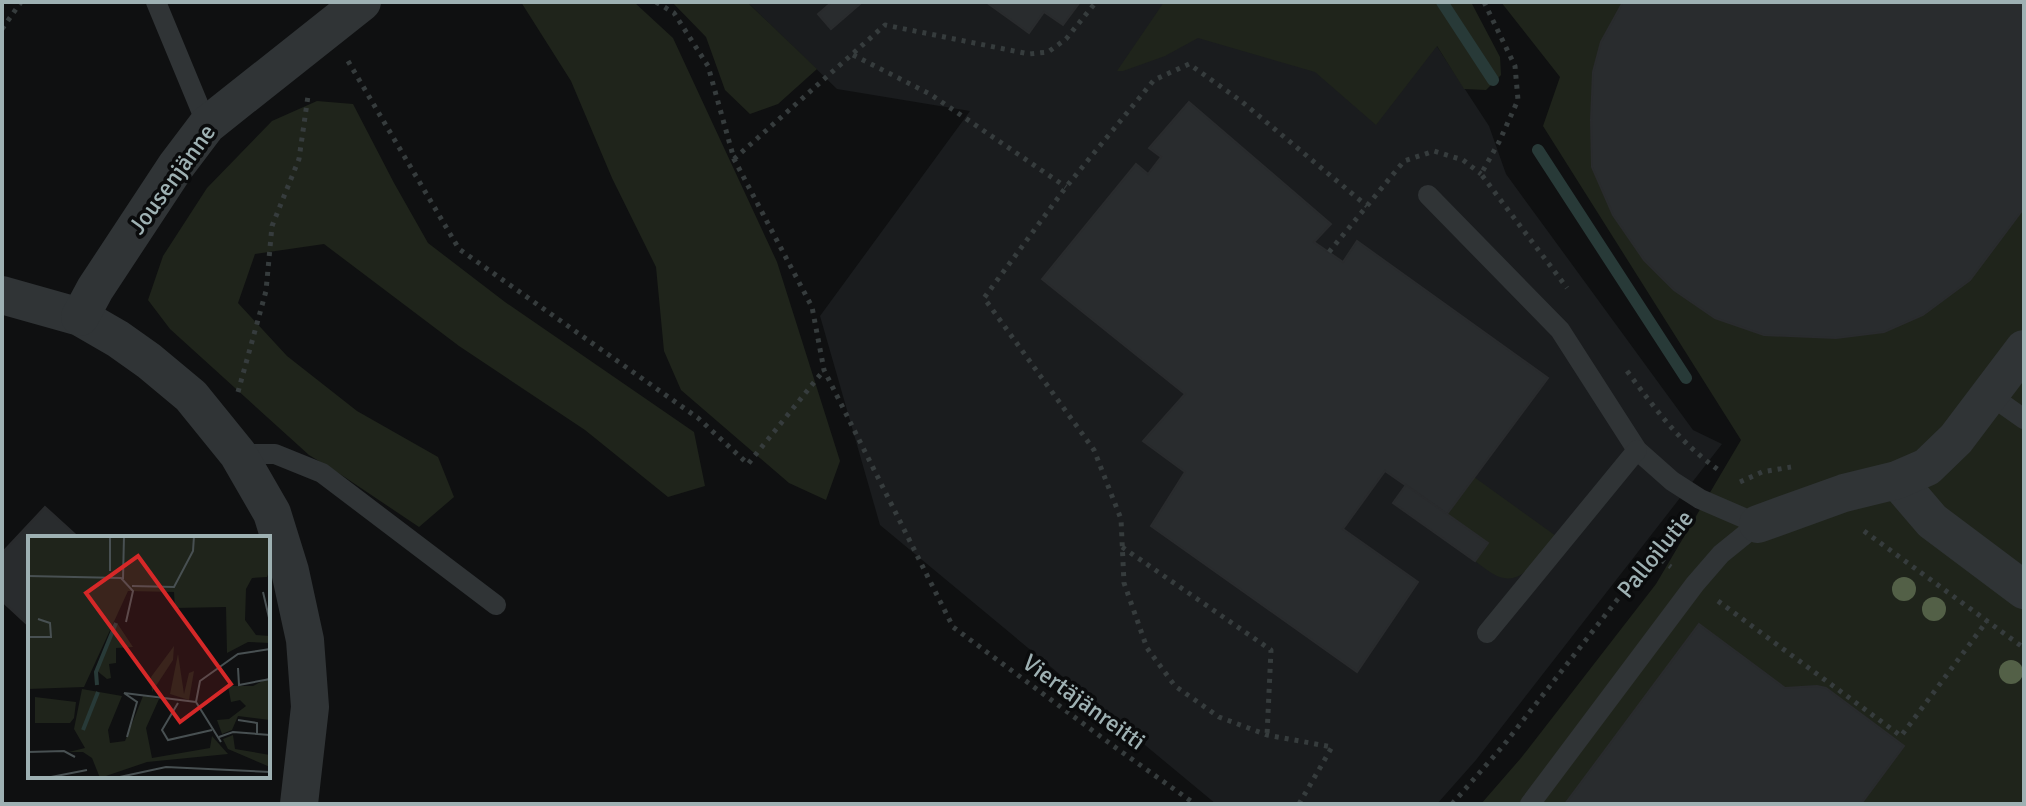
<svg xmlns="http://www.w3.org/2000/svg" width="2026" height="806" viewBox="0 0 2026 806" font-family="Signika,sans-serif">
  <rect width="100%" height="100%" fill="#0f1011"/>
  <polygon fill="#1a1c1e" points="747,2 1408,2 1489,126 1506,174 1693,430 1722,444 1476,760 1437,804 1216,804 880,525 820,316 970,111 837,89"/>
  <g fill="#1f241b">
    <polygon points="521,2 634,2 673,38 777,262 840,461 826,500 789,483 681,390 664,351 656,267 612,178 571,81"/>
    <polygon points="672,2 747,2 817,69 778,104 750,114 725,90 706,37"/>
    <polygon points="1164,2 1471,2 1500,57 1501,75 1486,90 1464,89 1437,46 1376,125 1315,72 1198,38 1165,56 1123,71 1117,71"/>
    <polygon points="1501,2 2024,2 2024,804 1481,804 1521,758 1656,584 1741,440 1543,126 1560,77"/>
    <polygon points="317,101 353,104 394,183 428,243 505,302 694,432 705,486 668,497 585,430 459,346 324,244 255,254 238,303 287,356 357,411 438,457 454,497 419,527 343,476 309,455 170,329 148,300 163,256 207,188 272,121"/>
    <path d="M1474 477 1556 536C1542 553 1524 588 1497 576 1489 572 1482 566 1475 561L1488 543 1447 514Z"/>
  </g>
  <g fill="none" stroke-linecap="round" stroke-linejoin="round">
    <g stroke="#283a38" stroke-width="12">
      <polyline points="1442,2 1493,80"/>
      <polyline points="1538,150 1686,378"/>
    </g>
  </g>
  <g fill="#292c2e" stroke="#292b2d" stroke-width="2">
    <polygon points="832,2 858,2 860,4 831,29 818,14"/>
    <polygon points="986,2 1080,2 1063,25 1044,12 1029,33"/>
    <polygon points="1623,2 2024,2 2024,208 1970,280 1923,315 1884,332 1836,338 1764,335 1715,318 1674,290 1644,260 1613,215 1592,167 1591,120 1593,72 1601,42"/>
    <polygon points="1189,102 1331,224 1314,242 1343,262 1357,241 1548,378 1447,514 1385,471 1343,529 1418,582 1357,672 1151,526 1185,472 1143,441 1185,394 1042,279 1136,164 1148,174 1161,157 1149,148"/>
    <polygon points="1406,485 1488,543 1475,561 1393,503"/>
    <polygon points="45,507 79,538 30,538 30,627 2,601 2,553"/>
    <polygon points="1699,624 1785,688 1817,686 1826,688 1904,746 1861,804 1565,804"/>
  </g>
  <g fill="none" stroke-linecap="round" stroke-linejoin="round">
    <g stroke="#363c3d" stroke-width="5" stroke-dasharray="4 6" stroke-linecap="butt">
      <polyline points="656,2 674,13 708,66 734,159 812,307 824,370 953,627 1112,745 1195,804"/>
      <polyline points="1484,2 1515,66 1518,100 1499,142 1481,174 1567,288"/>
      <polyline points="2,29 21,2"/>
      <polyline points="853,55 930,94 1066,187"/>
      <polyline points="348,61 459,249 698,418 748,464 824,370"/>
      <polyline points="734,159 885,25 1029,54 1048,52 1066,39 1096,2"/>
      <polyline points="1329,252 1404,161 1434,151 1463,160 1481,174"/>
      <path d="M1627 371C1656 410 1680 443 1720 471"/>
      <polyline points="238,392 266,291 272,226 299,159 308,96"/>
      <polyline points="1740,482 1762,472 1791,467"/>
      <polyline points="1864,531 2024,648"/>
      <polyline points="1122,547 1271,650 1267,735"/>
      <polyline points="1653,554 1671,567"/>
      <polyline points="1718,601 1901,736 1987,621"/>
      <polyline points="1299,804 1332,747 1267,735 1219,717 1175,686 1147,648 1124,583 1121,519 1094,450 984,298 1066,187 1154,80 1189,64 1241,101 1367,206"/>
      <polyline points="1452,804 1503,746 1653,554 1680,522"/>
    </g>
    <g stroke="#303436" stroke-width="20">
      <polyline points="156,2 207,125"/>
      <polyline points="1428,195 1560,330 1637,450 1672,481 1700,499 1758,524 1721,554 1695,584 1530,804"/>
      <polyline points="1990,395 2024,419"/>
      <polyline points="238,454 275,454 322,473 496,605"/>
      <polyline points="1487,633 1637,450"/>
    </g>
    <g stroke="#303436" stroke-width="38">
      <polyline points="2,295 80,317 118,339 149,361 191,396 238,454 272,513 290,571 305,640 310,707 299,804"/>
      <polyline points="80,317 95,289 176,166 207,125 362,2"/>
      <polyline points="1897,480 1932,521 2024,590"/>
      <polyline points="1758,524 1844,493 1897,480 1927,467 1956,439 2024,349"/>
    </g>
  </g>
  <g fill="#536047">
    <circle cx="1904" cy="589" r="12"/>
    <circle cx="1934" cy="609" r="12"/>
    <circle cx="2011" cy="672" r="12"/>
  </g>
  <g text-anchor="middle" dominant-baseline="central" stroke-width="7" stroke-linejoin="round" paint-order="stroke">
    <g font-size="24" fill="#9eb1b3" stroke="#0a0b0c">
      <text transform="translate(172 179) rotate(-54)">Jousenjänne</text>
      <text transform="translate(1655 554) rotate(-51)">Palloilutie</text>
      <text transform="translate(1084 702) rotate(36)">Viertäjänreitti</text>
    </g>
  </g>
  <g transform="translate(28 536)">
    <rect width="242" height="242" fill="#0f1011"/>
    <path d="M0 0H242V33L239 41 224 42 218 53 217 84 228 99 242 100V107L220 106 199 117 198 71 147 72 146 56 100 55 56 151 0 153ZM89 87 105 111 88 112V127L81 128 83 142 79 143 68 134ZM146 110 145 124 124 156 123 141ZM150 118 156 158 161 137 166 135 161 164 142 158ZM242 141V184L210 180 204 194 194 198 189 184 201 183 218 170 212 164 203 166 200 150H225ZM54 153 94 160 80 194 82 207 97 205 115 160 131 163 118 192 124 222 182 212 184 200 200 218 119 226 72 242 64 222 55 216H41L57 212 46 193ZM7 161 48 166 46 182 42 187H7ZM205 199 207 213 242 219V231L200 213 195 203Z" fill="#1f241b"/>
    <path fill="none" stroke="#283a38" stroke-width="4" d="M69 149 68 136 88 87M55 194 70 156"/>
    <path fill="none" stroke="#485052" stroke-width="2" d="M82 35V0M0 40 93 42 105 55 98 86M95 43 96 0M104 50 146 51 165 15 166 0M235 56 242 86M0 101H23L22 87 10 83M210 132 211 149 242 143M96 157 168 166M96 157 109 166 99 201M150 167 134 194 140 204 184 194M210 184 229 187V198M191 201 205 196 242 199M193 206 168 166 172 145 210 118 242 113M0 216 36 215 47 221M18 242 59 234M87 242 138 231 242 236"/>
    <path fill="#d62828" fill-opacity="0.15" stroke="#d62828" stroke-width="4" d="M110 20 203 148 152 186 58 57Z"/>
    <rect width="242" height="242" fill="none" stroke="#9eb1b3" stroke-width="4"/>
  </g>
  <rect width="2026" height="806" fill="none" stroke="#9eb1b3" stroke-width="8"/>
</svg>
